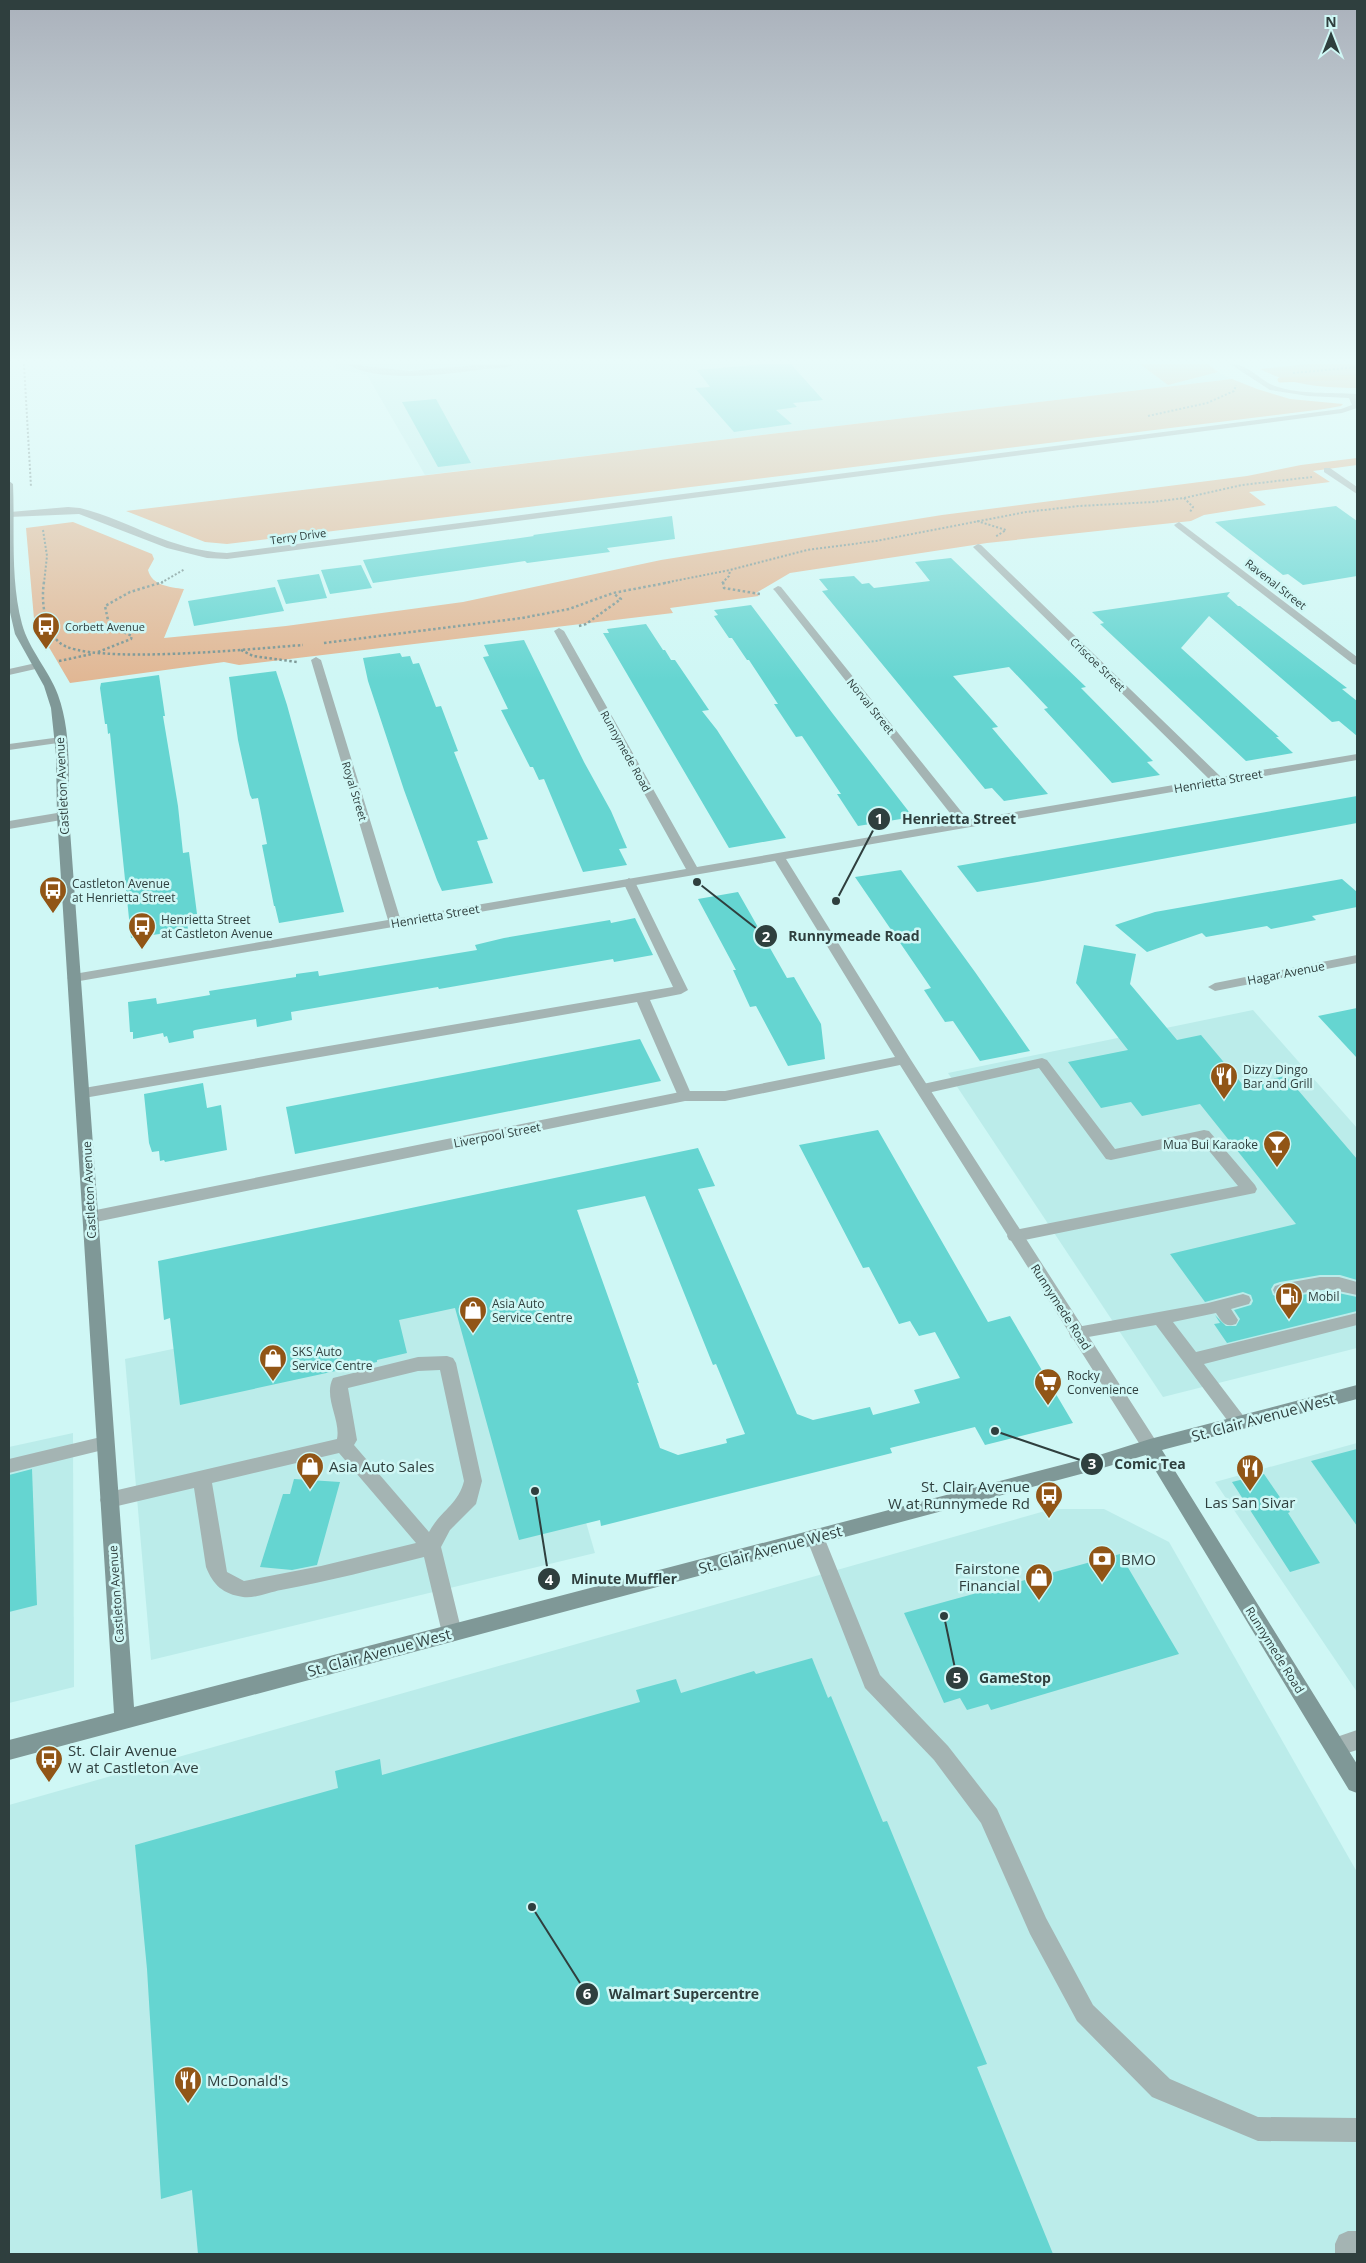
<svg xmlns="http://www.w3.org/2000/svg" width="1366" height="2263" viewBox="0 0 1366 2263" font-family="'Open Sans',sans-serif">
  <rect width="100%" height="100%" fill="#cff7f5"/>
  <g fill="#bbecea">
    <polygon points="334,364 1200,364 1232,379 425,475 367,375 337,369"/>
    <polygon points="1253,1010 1357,1128 1357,1348 1163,1397 948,1073"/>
    <polygon points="514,1277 595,1553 151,1660 125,1359"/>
    <polygon points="73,1433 74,1687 9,1703 9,1447"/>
    <polygon points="1357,1443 1357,1692 1215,1482"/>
    <polygon points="1052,1509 1104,1509 1169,1542 1357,1872 1357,2254 9,2254 9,1805"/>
  </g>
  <g fill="#e1b794">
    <polygon points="1140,364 1208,364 1218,372 1168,385"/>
    <path d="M1307 364H1357V388C1320 387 1294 386 1260 369Z"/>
    <polygon points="1232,379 1257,389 1290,399 1343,404 1341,406 1324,409 227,544 205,542 126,511"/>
    <path d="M1357 458V465L1313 471 1330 482 1249 492 1266 505 1204 515 1191 521 987 543 790 573 756 593 759 596 670 608 673 613 239 665 224 662 70 683 50 649 35 630 26 528 73 522 152 554 154 559 148 570C152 586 170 587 184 589L164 638 286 626 463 602 661 560 942 515 1247 476 1301 465Z"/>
  </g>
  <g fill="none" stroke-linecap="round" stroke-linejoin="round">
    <polyline stroke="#edad77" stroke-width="5" points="1280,380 1357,377"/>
  </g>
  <g fill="#65d5d1" fill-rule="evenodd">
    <polygon points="764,364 791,364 823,400 793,403 797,407 776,410 792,424 734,432 695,388 710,387 697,370"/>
    <polygon points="436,399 471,463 438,467 402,402"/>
    <polygon points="1336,506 1357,521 1357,576 1303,585 1288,574 1283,575 1215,522"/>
    <polygon points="672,516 675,539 607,548 610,552 527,563 525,561 373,583 363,560 534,536 533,535"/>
    <polygon points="951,558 1086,687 1081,688 1153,761 1147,762 1160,775 1112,783 1044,709 1048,708 1009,667 953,676 998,727 992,728 1048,794 1004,801 992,788 985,789 822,591 828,590 819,579 854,576 862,584 869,583 874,588 930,581 915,562"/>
    <polygon points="361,565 372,588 330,594 321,570"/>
    <polygon points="319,574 327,598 286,604 277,580"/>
    <polygon points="275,587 284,611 194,626 188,601"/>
    <polygon points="1230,592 1227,596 1238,606 1240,606 1347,688 1342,689 1357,701 1357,736 1339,721 1332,722 1209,616 1181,648 1279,737 1276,737 1293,753 1246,761 1100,624 1104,623 1092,612"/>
    <polygon points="751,605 833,714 913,817 858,826 837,794 841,794 802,736 796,737 774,704 778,704 749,660 747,660 732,638 729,638 714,616 718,615 714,610"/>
    <polygon points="646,624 663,650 665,650 671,660 675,660 709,710 702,711 717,730 786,838 729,848 603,633 609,633 607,629"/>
    <polygon points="524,640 584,762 611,811 627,848 619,849 627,865 583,872 544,779 539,780 533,767 530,767 501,710 508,709 483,657 489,656 484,645"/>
    <polygon points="400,653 402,657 410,656 413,664 419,663 436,707 441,706 458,751 454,752 488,839 477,841 493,883 442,891 437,880 404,790 368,681 363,658"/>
    <polygon points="276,671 287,705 344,912 279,923 275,906 274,906 262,845 267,844 258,798 252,799 250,795 238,740 229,677"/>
    <polygon points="159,675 165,716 163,716 178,806 183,853 189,852 197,914 186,915 188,930 131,938 110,733 108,734 107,724 105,724 100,688 101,683"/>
    <polygon points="1357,796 1357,823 1037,882 977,892 957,866"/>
    <polygon points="901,870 975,972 1030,1051 980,1061 953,1021 945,1022 924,990 931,988 855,877"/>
    <polygon points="1342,879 1357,892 1357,907 1312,916 1316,920 1271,929 1267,926 1206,937 1202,933 1147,952 1115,925 1155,912"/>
    <polygon points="738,892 787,978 794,977 821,1024 825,1059 788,1066 756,1006 750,1007 733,970 736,970 698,899"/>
    <polygon points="635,918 653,955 614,962 613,959 439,989 438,987 291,1012 292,1020 257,1027 256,1019 195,1030 193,1031 194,1038 169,1043 167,1036 164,1037 163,1033 133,1039 133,1032 130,1032 128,1002 156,998 157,1004 210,995 209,991 296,977 296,974 318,971 319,976 477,950 475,945 504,938 610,920 611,923"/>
    <polygon points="1084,945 1136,954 1130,984 1177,1040 1201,1035 1243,1085 1286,1076 1357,1159 1357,1280 1340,1275 1320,1275 1280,1282 1274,1284 1271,1289 1273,1295 1280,1298 1329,1291 1357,1297 1357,1311 1227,1343 1214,1324 1220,1323 1215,1315 1226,1326 1236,1326 1240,1319 1234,1310 1251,1305 1253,1301 1251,1295 1243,1292 1205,1302 1170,1254 1296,1224 1200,1104 1142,1116 1131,1102 1101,1108 1068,1062 1128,1050 1076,983"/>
    <polygon points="1357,1008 1357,1058 1318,1016"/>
    <polygon points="640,1039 661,1081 295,1154 286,1107"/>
    <polygon points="203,1083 207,1108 221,1105 227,1150 165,1162 164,1160 160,1161 159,1151 152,1152 149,1143 144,1094"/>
    <path d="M878 1130 988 1322 1010 1316 1073 1423 985 1445 975 1427 890 1448 892 1453 601 1526 600 1520 519 1540 455 1308 399 1320 407 1353 377 1360V1362L180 1405 170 1318 164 1320 158 1261 698 1148 715 1186 698 1189 797 1414 813 1420 870 1407 873 1415 920 1403 914 1390 960 1378 935 1332 919 1336 910 1321 899 1324 869 1267 863 1268 799 1145ZM645 1196 713 1365 716 1364 745 1434 726 1439 727 1443 678 1455 660 1448 637 1383H639L577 1210Z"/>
    <polygon points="1357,1449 1357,1526 1311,1461"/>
    <polygon points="32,1469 37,1605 9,1612 9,1475"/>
    <polygon points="1264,1474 1290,1512 1288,1513 1320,1563 1290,1572 1232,1482"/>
    <polygon points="294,1479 340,1482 317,1565 292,1570 260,1567 283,1494 290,1494"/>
    <polygon points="1120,1554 1179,1654 991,1710 988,1704 967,1710 960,1698 944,1703 904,1613"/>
    <polygon points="812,1658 828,1698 831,1696 883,1822 887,1821 987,2064 977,2067 1053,2254 198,2254 192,2190 161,2199 147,1969 135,1845 338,1788 335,1771 380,1759 382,1775 640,1702 636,1690 676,1679 681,1693 754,1671 756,1674"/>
  </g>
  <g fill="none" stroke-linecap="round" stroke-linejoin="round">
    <g stroke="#789391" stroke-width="2" stroke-dasharray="2 2" stroke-linecap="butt">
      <polyline points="24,364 31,487"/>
      <polyline points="1293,373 1357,367"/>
      <polyline points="1148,416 1207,403 1234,391 1236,385"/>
      <polyline points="1184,498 1193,507 1190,512"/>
      <polyline points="977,521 1006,530 995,537"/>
      <polyline points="43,530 47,556 44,583"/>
      <polyline points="161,583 185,569"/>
      <polyline points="664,583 730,570 807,550 876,541 1026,512 1079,506 1153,502 1184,498 1242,485 1312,477"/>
      <polyline points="722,583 729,576 730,570"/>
    </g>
    <g stroke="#789391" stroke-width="2.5" stroke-dasharray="2.5 2.5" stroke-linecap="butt">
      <path d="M44 582C41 600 44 630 60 643 88 666 260 648 303 645"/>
      <polyline points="723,582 724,588 760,594"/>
      <polyline points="579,626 586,624 621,599 614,594"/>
      <polyline points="324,643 522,618 569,609 613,593 671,582"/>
      <polyline points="241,650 253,656 297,662"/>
      <polyline points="98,652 131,639 132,636 109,625 105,606 130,592 163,582"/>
      <polyline points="59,661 92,654"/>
    </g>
    <g fill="#a4b4b3" fill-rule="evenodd">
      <polygon points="61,737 65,738 67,740 65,742 9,750 9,744"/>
      <polygon points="629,878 635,882 688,990 681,994 650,1000 692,1096 690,1099 680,1099 678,1096 637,1002 84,1098 79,1096 77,1093 79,1090 84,1088 673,987 623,882"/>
      <polygon points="1042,1058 1047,1060 1115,1149 1204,1130 1209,1131 1255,1185 1257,1189 1255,1193 1015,1242 1009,1240 1007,1236 1009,1232 1015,1230 1238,1186 1201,1141 1111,1160 1106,1159 1039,1068 923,1094 918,1092 916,1089 918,1086 923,1084"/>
      <polygon points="1320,1277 1339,1277 1357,1282 1357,1295 1329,1289 1281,1296 1275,1294 1273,1290 1275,1286 1281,1284"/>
      <path d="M1243 1294 1249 1296 1251 1300 1249 1304 1231 1309 1238 1320 1236 1324C1225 1328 1222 1322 1216 1313L1173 1322 1196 1352 1357 1313V1325L1204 1364 1245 1418 1248 1423 1245 1428 1239 1430 1233 1428 1156 1325 1077 1339 1071 1338 1069 1333 1071 1328 1077 1327 1208 1303Z"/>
      <path d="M447 1356 453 1358 456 1363 482 1481 476 1504 450 1530 441 1547 462 1633 459 1639 452 1642 445 1639 442 1633 424 1557C376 1569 329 1581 281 1590 270 1592 253 1599 243 1597 223 1594 213 1585 206 1567L194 1488 109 1508 102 1505 100 1500 102 1495 109 1492 337 1439C341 1420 323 1397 333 1378L418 1357ZM440 1370 464 1481C458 1505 441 1510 429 1532L354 1445 357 1440 348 1388 418 1371ZM339 1453 416 1543 321 1566 244 1581 227 1572 212 1483Z"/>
      <polygon points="105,1436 111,1438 114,1443 111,1448 9,1473 9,1459"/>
      <polygon points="815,1529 822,1531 824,1537 880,1675 948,1746 997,1809 1046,1918 1093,2005 1170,2079 1258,2117 1357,2118 1357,2142 1258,2141 1152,2097 1077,2021 1030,1934 981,1823 934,1760 865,1688 806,1537 808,1531"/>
      <polygon points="1357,1730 1357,1750 1335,1757 1328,1754 1325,1747 1328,1740"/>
      <polygon points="1348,2231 1357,2231 1357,2254 1335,2254 1335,2244 1339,2235"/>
    </g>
    <g fill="#a4b4b3" fill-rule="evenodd">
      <path d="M347 364 410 371 488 364H515C507 369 494 368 485 369 448 374 379 384 347 364Z"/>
      <path d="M1230 364C1249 364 1259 380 1275 386 1300 395 1331 392 1357 394V408L1342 413 227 559 207 558 167 548 79 514 9 517 10 512 68 507 80 508C134 522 168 550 227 553L1341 409 1352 405 1349 398 1308 396 1270 390Z"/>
      <polygon points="1324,468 1330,468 1357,487 1357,494 1324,472"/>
      <polygon points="1179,522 1357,657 1357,665 1353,664 1176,527 1174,525"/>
      <polygon points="978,544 981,545 1221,777 1357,754 1357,760 786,859 911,1060 1156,1441 1159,1446 1156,1451 1150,1453 1144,1451 900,1065 725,1101 685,1101 91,1223 85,1221 83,1217 85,1213 91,1211 685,1091 725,1091 895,1057 775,861 74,982 67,978 74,974 388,920 311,660 316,657 321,660 400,918 686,869 554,631 559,628 564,631 697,867 957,822 775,591 773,589 778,586 781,587 968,820 1209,779 975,549 973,547"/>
      <polygon points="36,663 41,666 40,668 9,675 9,669"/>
      <polygon points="63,812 69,816 67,819 9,829 9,821"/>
      <polygon points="1357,955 1357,963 1215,991 1208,987 1215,983"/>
    </g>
    <path fill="#7f9897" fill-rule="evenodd" d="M9 481 13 484C15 530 10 579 22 624 29 650 49 670 58 695 72 733 68 777 69 816L134 1707 1096 1456 1150 1439 1357 1385V1399L1162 1450 1357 1764V1793L1349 1790 1146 1455 1096 1470 9 1760V1740L114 1713 57 816 56 755 51 708 44 686 15 634 9 608Z"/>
  </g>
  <linearGradient id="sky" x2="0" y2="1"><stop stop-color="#aab1bb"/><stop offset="0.53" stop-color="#e9fbfa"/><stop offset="1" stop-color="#e9fbfa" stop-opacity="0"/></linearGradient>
  <rect width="1366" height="681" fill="url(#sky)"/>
  <defs>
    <g id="bus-pin" transform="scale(1.4375)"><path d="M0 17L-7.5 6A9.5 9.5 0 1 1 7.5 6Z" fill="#915516" stroke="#cff7f5"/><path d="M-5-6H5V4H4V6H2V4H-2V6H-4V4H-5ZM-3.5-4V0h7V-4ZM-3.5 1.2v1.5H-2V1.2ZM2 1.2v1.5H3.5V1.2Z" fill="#fff"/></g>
    <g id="restaurant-pin" transform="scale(1.4375)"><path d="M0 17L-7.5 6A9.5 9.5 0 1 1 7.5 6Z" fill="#915516" stroke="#cff7f5"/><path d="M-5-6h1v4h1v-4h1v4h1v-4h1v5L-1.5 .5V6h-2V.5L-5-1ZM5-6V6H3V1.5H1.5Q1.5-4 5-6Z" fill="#fff"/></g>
    <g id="bar-pin" transform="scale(1.4375)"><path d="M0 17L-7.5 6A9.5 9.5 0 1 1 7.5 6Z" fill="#915516" stroke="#cff7f5"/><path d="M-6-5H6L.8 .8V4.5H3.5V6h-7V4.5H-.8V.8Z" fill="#fff"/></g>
    <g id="fuel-pin" transform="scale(1.4375)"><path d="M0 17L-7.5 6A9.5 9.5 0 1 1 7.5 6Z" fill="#915516" stroke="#cff7f5"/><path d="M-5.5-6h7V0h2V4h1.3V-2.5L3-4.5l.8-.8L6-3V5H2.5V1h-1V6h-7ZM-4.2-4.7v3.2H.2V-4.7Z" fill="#fff"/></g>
    <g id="shop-pin" transform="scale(1.4375)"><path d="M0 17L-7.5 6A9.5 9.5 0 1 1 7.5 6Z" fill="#915516" stroke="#cff7f5"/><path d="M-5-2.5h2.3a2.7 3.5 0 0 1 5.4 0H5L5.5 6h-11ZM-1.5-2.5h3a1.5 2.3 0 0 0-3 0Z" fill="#fff"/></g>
    <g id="supermarket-pin" transform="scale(1.4375)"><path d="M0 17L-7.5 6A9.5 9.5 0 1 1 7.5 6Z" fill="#915516" stroke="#cff7f5"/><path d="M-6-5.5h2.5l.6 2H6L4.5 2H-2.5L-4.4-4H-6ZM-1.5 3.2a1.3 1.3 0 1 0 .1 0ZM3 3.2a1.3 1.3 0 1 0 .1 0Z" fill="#fff"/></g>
    <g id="bank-pin" transform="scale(1.4375)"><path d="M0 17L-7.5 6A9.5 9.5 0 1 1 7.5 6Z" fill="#915516" stroke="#cff7f5"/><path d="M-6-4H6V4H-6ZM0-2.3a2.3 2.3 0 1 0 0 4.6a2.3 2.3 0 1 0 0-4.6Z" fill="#fff"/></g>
  </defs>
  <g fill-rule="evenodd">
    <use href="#bus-pin" x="46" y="626"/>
    <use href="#bus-pin" x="53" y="890"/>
    <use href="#bus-pin" x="142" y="926"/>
    <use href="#restaurant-pin" x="1224" y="1076"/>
    <use href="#bar-pin" x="1277" y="1144"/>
    <use href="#fuel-pin" x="1289" y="1296"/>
    <use href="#shop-pin" x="473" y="1310"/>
    <use href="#shop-pin" x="273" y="1358"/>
    <use href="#supermarket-pin" x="1048" y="1382"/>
    <use href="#shop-pin" x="310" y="1466"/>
    <use href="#restaurant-pin" x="1250" y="1468"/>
    <use href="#bus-pin" x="1049" y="1495"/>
    <use href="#bank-pin" x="1102" y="1559"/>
    <use href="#shop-pin" x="1039" y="1577"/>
    <use href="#bus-pin" x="49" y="1759"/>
    <use href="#restaurant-pin" x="188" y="2080"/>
  </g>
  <g text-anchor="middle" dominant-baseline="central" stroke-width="5" stroke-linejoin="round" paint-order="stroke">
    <g font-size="11" fill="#2f3f3e" stroke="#cff7f5">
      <text transform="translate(298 536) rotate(-8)">Terry Drive</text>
      <text transform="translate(1276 584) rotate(38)">Ravenal Street</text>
      <text transform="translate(1098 664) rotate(44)">Criscoe Street</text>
      <text transform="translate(871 706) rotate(51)">Norval Street</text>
      <text transform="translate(626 751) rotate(61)">Runnymede Road</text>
      <text transform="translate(355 791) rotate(73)">Royal Street</text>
    </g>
    <g font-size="11" fill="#2f3f3e" stroke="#cff7f5" text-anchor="start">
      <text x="65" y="626">Corbett Avenue</text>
    </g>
    <g font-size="12" fill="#2f3f3e" stroke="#cff7f5">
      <text transform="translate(1218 781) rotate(-10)">Henrietta Street</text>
      <text transform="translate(62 786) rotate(-93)">Castleton Avenue</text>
      <text transform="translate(435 916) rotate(-10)">Henrietta Street</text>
      <text transform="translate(1286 973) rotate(-11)">Hagar Avenue</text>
      <text transform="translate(497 1135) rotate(-11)">Liverpool Street</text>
      <text transform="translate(89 1190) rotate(-93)">Castleton Avenue</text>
      <text transform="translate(1061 1307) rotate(57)">Runnymede Road</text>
      <text transform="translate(116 1594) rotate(-94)">Castleton Avenue</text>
      <text transform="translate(1275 1650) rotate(58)">Runnymede Road</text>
    </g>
    <g font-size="12" fill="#2f3f3e" stroke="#cff7f5" text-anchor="start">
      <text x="72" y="883">Castleton Avenue<tspan x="72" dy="14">at Henrietta Street</tspan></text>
      <text x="161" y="919">Henrietta Street<tspan x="161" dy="14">at Castleton Avenue</tspan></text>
      <text x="1243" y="1069">Dizzy Dingo<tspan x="1243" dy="14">Bar and Grill</tspan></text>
      <text x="1258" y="1144" text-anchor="end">Mua Bui Karaoke</text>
      <text x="1308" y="1296">Mobil</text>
      <text x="492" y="1303">Asia Auto<tspan x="492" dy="14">Service Centre</tspan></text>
      <text x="292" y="1351">SKS Auto<tspan x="292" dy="14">Service Centre</tspan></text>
      <text x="1067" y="1375">Rocky<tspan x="1067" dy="14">Convenience</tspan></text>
    </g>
    <g font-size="15" fill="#2f3f3e" stroke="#cff7f5">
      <text transform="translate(1263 1417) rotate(-15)">St. Clair Avenue West</text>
      <text transform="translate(770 1549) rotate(-15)">St. Clair Avenue West</text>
      <text transform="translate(379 1652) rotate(-15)">St. Clair Avenue West</text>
    </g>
    <g font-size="15" fill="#2f3f3e" stroke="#cff7f5" text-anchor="start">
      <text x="329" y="1466">Asia Auto Sales</text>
      <text x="1030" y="1486" text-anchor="end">St. Clair Avenue<tspan x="1030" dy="17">W at Runnymede Rd</tspan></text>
      <text x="1250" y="1502" text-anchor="middle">Las San Sivar</text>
      <text x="1121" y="1559">BMO</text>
      <text x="1020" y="1568" text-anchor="end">Fairstone<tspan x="1020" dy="17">Financial</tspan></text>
      <text x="68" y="1750">St. Clair Avenue<tspan x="68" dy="17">W at Castleton Ave</tspan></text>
      <text x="207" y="2080">McDonald's</text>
    </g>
  </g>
  <path fill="none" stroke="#2f3f3e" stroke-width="2" d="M836 901L879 819M697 882L766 936M995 1431L1092 1464M535 1491L549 1579M944 1616L957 1678M532 1907L587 1994"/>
  <g fill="#2f3f3e" stroke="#cff7f5" stroke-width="2">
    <circle cx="836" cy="901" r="5"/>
    <circle cx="697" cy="882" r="5"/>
    <circle cx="995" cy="1431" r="5"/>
    <circle cx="535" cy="1491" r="5"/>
    <circle cx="944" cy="1616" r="5"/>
    <circle cx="532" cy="1907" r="5"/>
    <circle cx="879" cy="819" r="12"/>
    <circle cx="766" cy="936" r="12"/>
    <circle cx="1092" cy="1464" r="12"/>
    <circle cx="549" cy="1579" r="12"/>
    <circle cx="957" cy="1678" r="12"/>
    <circle cx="587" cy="1994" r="12"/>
  </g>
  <g font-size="15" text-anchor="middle" font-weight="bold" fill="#fff">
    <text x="879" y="824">1</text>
    <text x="766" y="942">2</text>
    <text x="1092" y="1469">3</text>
    <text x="549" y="1585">4</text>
    <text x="957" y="1683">5</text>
    <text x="587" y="1999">6</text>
  </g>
  <g font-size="14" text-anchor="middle" font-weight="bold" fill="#2f3f3e" stroke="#cff7f5" stroke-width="5" stroke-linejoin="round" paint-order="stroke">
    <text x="959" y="824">Henrietta Street</text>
    <text x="854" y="941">Runnymeade Road</text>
    <text x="1150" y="1469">Comic Tea</text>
    <text x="624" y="1584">Minute Muffler</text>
    <text x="1015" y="1683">GameStop</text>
    <text x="684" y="1999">Walmart Supercentre</text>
  </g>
  <rect width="1366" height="2263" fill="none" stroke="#2f3f3e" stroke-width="20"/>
  <g transform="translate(1331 35)" stroke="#cff7f5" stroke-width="4" paint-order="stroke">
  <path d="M0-4L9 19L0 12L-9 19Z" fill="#2f3f3e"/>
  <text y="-8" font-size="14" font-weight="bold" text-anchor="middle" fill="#2f3f3e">N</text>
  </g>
</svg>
